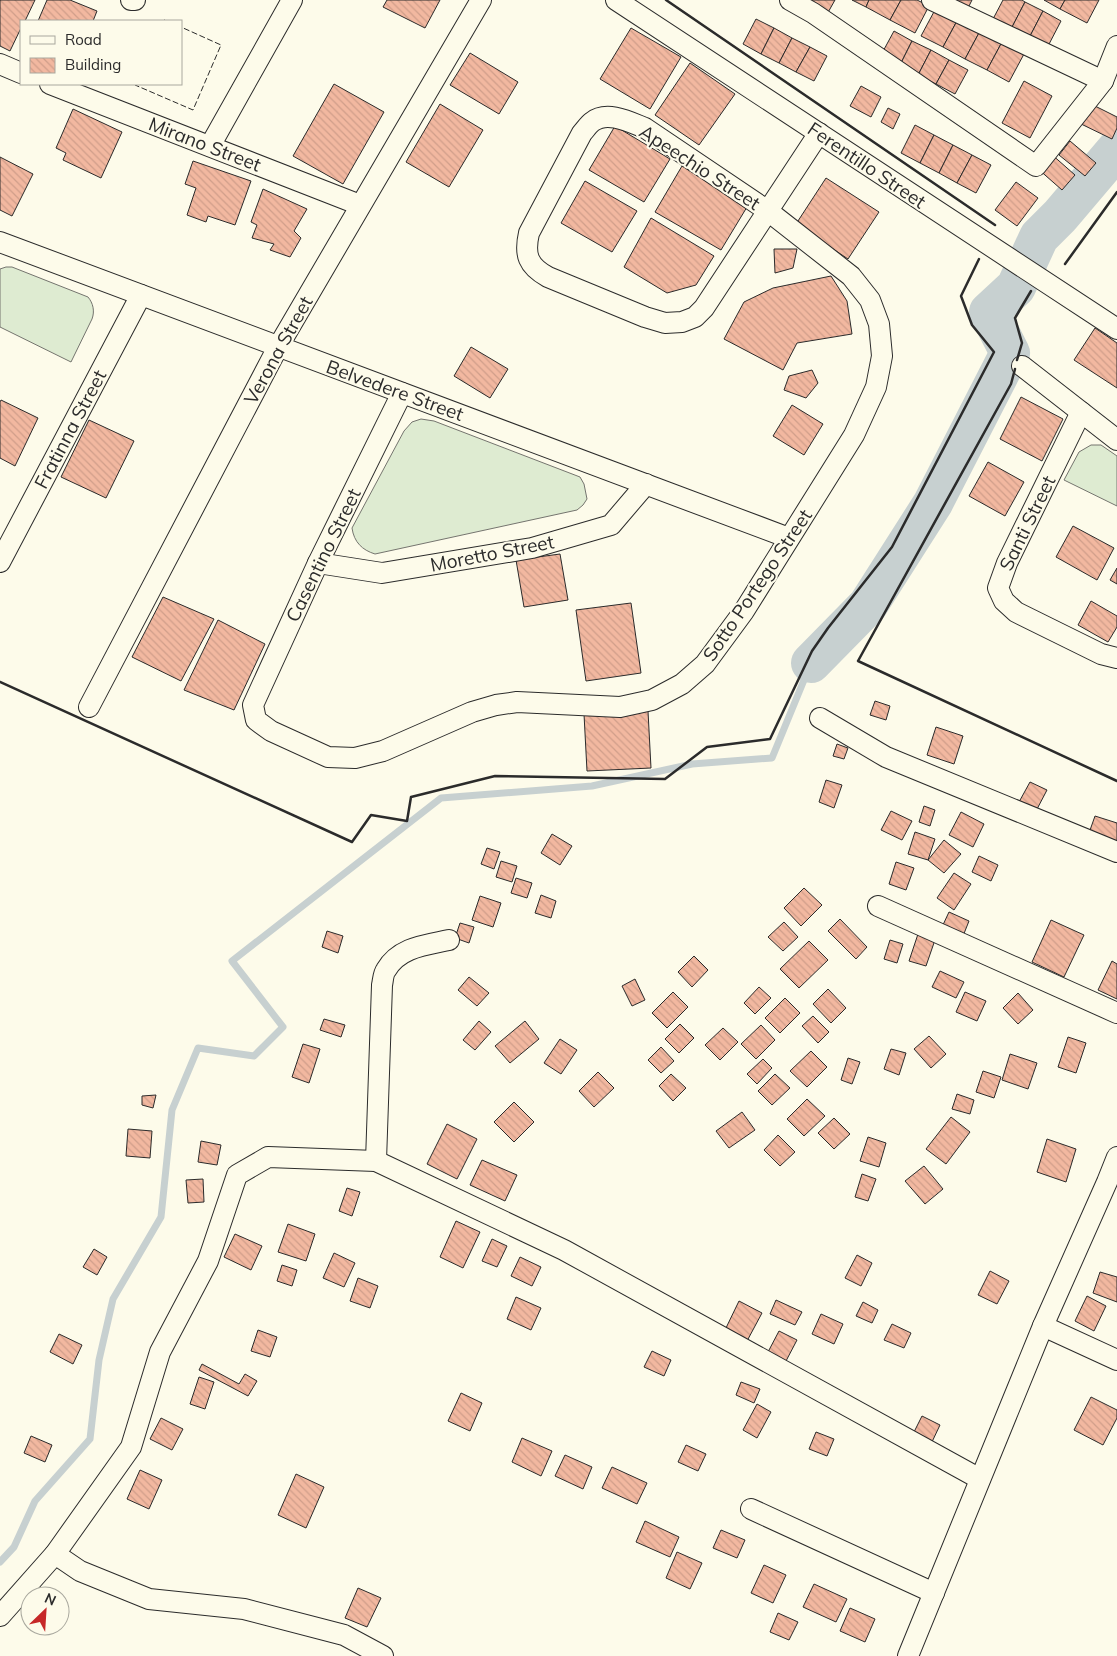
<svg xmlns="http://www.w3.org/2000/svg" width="1117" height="1656" viewBox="0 0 1117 1656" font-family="Mulish,sans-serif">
  <defs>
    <pattern id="building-back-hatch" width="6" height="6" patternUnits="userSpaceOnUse" patternTransform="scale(1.25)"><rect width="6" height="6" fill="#f2b8a0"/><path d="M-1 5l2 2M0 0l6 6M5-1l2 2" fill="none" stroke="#d09e8a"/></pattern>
  </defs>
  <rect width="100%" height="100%" fill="#fdfbea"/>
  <g fill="#deebd1" stroke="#74746e">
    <path d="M6 267H12L88 297C93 303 95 311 92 319L71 362 0 327V269Z"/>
    <path d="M421 419 434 421 580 477 584 484 587 499 583 505 577 510 375 554C362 550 354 542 352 528L404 431 412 422Z"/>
    <polygon points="1091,445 1101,445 1117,456 1117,506 1064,480 1079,452"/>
  </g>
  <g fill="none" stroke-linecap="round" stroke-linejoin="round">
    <polyline stroke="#c7d0d0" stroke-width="7" points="0,1562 14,1547 35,1501 90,1439 99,1360 113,1299 161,1217 172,1110 198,1048 254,1056 283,1027 232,961 441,798 592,786 692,764 772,758 811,663"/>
    <polyline stroke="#c7d0d0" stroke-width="40" points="811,663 868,605 933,503 1010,353 989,312 1016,287 1039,237 1060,216 1117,149"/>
  </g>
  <g fill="url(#building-back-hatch)" stroke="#2b2b2b">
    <polygon points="0,0 35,0 25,21 21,21 21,28 10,51 0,46"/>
    <polygon points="47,0 70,0 97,11 93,21 38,21"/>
    <polygon points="387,0 440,0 425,28 383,7"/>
    <polygon points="796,0 835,0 826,16"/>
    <polygon points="852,0 869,0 866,7"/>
    <polygon points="869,0 901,0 890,20 866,7"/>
    <polygon points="901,0 917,0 929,6 915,33 890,20"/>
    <polygon points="952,0 972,0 968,8"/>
    <polygon points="1003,0 1022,0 1025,2 1011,29 993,19"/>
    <polygon points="1044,0 1065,0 1060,9"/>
    <polygon points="1065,0 1099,0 1087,23 1060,9"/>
    <polygon points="1025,2 1043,11 1029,38 1011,29"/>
    <polygon points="936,8 958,19 943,47 921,36"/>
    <polygon points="1043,11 1061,21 1047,48 1029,38"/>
    <polygon points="756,19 774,28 761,54 743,44"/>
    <polygon points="958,19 980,31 965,59 943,47"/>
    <polygon points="631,28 681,57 650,109 600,79"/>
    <polygon points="774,28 792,38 779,63 761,54"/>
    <polygon points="894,31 912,41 900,65 881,55"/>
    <polygon points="980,31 1002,42 987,70 965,59"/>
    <polygon points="792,38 810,47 796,72 779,63"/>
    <polygon points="912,41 931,50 918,75 900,65"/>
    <polygon points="1002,42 1024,54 1009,82 987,70"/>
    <polygon points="810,47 827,56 814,81 796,72"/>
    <polygon points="931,50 949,60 936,84 918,75"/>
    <polygon points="470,53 518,82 499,114 450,85"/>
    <polygon points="949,60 968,70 955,94 936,84"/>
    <polygon points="690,63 735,94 699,145 655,115"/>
    <polygon points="1024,81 1052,96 1030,138 1002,123"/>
    <polygon points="334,84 384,112 343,184 293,156"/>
    <polygon points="861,86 881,97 871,117 850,106"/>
    <polygon points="1087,102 1117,117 1117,128 1112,139 1077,122"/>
    <polygon points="440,104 483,130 449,187 406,162"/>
    <polygon points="888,108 900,114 893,129 881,122"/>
    <polygon points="73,109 122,132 101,178 63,160 66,153 56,148"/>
    <polygon points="915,125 934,135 920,163 901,153"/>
    <polygon points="615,126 670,159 644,202 589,170"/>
    <polygon points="934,135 953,145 939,173 920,163"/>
    <polygon points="1070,141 1096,163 1085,176 1059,155"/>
    <polygon points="953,145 972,155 957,183 939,173"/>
    <polygon points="1050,153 1075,175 1062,190 1037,168"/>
    <polygon points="972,155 991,165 976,193 957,183"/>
    <polygon points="0,157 33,174 12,216 0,210"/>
    <polygon points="193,161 251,181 235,225 208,216 206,222 187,215 196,188 185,184"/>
    <polygon points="682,166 747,207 721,250 655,212"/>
    <polygon points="826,178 879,212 848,259 796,224"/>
    <polygon points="585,181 637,211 612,252 561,223"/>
    <polygon points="1016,182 1038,198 1017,226 995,210"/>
    <polygon points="263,189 307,209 294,231 301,238 290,257 270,250 274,244 252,238 257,225 251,222"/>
    <polygon points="651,218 714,256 696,285 667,293 624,267"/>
    <polygon points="774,249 797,249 793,268 775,273"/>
    <polygon points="831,276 847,301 852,334 797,343 783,370 724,339 744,302 773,288"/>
    <polygon points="1095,328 1117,343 1117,388 1074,360"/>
    <polygon points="471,347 508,369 490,398 454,376"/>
    <polygon points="812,370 818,383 806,398 784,390 789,376"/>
    <polygon points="1021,397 1063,419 1042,461 1000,439"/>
    <polygon points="1,400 38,418 15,466 0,458 0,402"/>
    <polygon points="792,405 823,424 804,455 773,436"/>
    <polygon points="89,420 134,441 106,498 61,477"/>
    <polygon points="988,462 1024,482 1005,516 969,496"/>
    <polygon points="1073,526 1114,548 1097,580 1056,557"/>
    <polygon points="560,554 568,600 524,607 516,560"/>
    <polygon points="1117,568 1117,584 1110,580"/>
    <polygon points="163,597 214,619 181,681 132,657"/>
    <polygon points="1091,601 1117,616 1117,627 1108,642 1078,625"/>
    <polygon points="631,603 641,673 586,681 576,610"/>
    <polygon points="218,620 265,644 234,710 184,690"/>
    <polygon points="875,701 890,706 886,720 870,715"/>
    <polygon points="648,711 651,768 587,771 584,714"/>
    <polygon points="936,727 963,736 954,764 927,755"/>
    <polygon points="837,744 848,748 844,759 833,756"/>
    <polygon points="826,780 842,785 834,808 819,802"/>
    <polygon points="1030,782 1047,790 1036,811 1019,802"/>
    <polygon points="924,806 935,810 930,826 919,822"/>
    <polygon points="891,811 912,821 902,840 881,830"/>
    <polygon points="961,812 984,824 973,847 949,835"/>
    <polygon points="1095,816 1117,823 1117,842 1089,833"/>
    <polygon points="915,832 935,839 928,860 908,854"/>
    <polygon points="552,834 572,846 560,865 541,853"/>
    <polygon points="944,840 961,854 944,873 928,860"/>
    <polygon points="487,848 500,852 494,869 481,864"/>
    <polygon points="979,856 998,865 991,881 972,872"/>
    <polygon points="501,861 517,866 512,882 496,877"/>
    <polygon points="896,862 914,868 906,890 889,884"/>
    <polygon points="954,873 971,884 954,910 937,898"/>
    <polygon points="516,878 532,883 527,898 511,893"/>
    <polygon points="804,888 822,905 801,926 784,908"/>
    <polygon points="541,895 556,901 551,918 535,913"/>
    <polygon points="480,896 501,903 493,927 472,920"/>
    <polygon points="949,912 969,921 963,936 942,927"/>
    <polygon points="840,919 867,947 856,959 828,931"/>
    <polygon points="1051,920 1084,935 1064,977 1032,962"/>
    <polygon points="784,922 798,937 783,951 768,937"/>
    <polygon points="460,923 474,927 469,943 455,938"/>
    <polygon points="327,931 343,936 338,953 322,947"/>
    <polygon points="919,931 936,937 926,966 909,961"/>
    <polygon points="890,940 903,944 897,963 884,959"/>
    <polygon points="809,941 828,960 799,988 780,969"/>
    <polygon points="694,956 708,970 692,987 678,972"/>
    <polygon points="1112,961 1117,964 1117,999 1098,990"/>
    <polygon points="940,971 964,982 956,998 932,987"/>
    <polygon points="469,977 489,993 477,1006 458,990"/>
    <polygon points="635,979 645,1000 632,1006 622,986"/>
    <polygon points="759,987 771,998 755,1014 744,1003"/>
    <polygon points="828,989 846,1008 831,1023 813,1004"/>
    <polygon points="673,992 688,1007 667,1028 652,1013"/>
    <polygon points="965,992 986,1001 977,1021 956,1012"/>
    <polygon points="1018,993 1033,1010 1018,1024 1003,1008"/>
    <polygon points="785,998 800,1013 780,1033 765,1018"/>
    <polygon points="813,1016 829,1032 818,1043 802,1026"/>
    <polygon points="324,1019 345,1025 341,1037 320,1030"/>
    <polygon points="479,1021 491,1032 475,1050 463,1040"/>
    <polygon points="525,1021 539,1039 510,1063 495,1046"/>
    <polygon points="680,1024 694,1038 679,1053 665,1039"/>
    <polygon points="761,1025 775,1040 756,1059 741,1044"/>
    <polygon points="723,1028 738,1042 720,1060 705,1045"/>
    <polygon points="929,1036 946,1054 931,1068 914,1049"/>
    <polygon points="1068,1037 1086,1043 1076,1073 1058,1067"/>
    <polygon points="560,1039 577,1050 561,1074 544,1063"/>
    <polygon points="303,1044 320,1049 309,1083 292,1077"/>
    <polygon points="661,1047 674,1061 661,1073 648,1060"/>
    <polygon points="891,1049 906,1053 899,1075 884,1069"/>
    <polygon points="811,1051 827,1067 807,1087 790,1071"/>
    <polygon points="1010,1054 1037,1063 1028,1089 1002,1080"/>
    <polygon points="848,1058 860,1062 852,1084 841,1080"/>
    <polygon points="763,1059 772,1068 757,1084 747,1074"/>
    <polygon points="983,1071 1001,1077 994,1098 976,1092"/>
    <polygon points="598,1072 614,1088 594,1107 579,1091"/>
    <polygon points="671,1074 686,1088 673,1101 659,1086"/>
    <polygon points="775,1074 790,1088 772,1105 758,1091"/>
    <polygon points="957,1094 974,1100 970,1114 952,1109"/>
    <polygon points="156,1095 153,1108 142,1105 142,1096"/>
    <polygon points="807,1099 825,1116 804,1136 787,1119"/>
    <polygon points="514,1102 534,1122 514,1142 494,1122"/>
    <polygon points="742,1112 755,1130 729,1148 716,1131"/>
    <polygon points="951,1117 970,1132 946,1164 926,1149"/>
    <polygon points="834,1118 850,1134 834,1149 818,1133"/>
    <polygon points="447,1124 477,1139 457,1179 427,1164"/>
    <polygon points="128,1129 152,1131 150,1158 126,1156"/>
    <polygon points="778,1135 795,1152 780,1166 764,1150"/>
    <polygon points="868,1137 886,1143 879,1167 860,1161"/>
    <polygon points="1047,1139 1076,1149 1066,1182 1037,1172"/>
    <polygon points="201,1141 221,1145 217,1165 198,1162"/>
    <polygon points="482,1160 517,1175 505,1201 470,1185"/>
    <polygon points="924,1166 943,1189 925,1204 905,1181"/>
    <polygon points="862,1174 876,1179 868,1201 855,1197"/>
    <polygon points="203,1179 204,1202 188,1203 186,1180"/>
    <polygon points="347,1188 360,1192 352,1216 339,1211"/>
    <polygon points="456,1221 480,1232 463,1268 440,1257"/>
    <polygon points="288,1224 315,1234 306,1261 278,1252"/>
    <polygon points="235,1234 262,1246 251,1270 224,1257"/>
    <polygon points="492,1239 507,1246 497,1267 482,1261"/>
    <polygon points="94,1249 107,1257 97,1275 83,1267"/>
    <polygon points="334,1253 355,1263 344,1287 323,1278"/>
    <polygon points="857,1255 872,1263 861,1286 845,1278"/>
    <polygon points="520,1257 541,1267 532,1286 511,1276"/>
    <polygon points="282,1265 297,1270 292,1286 277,1281"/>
    <polygon points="990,1271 1009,1281 997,1304 978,1295"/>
    <polygon points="1100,1272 1117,1277 1117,1302 1093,1293"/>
    <polygon points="358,1278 378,1286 370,1308 350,1301"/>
    <polygon points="1087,1296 1106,1306 1094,1331 1075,1321"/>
    <polygon points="516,1297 541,1308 531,1330 507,1319"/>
    <polygon points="776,1300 802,1312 795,1325 770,1314"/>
    <polygon points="739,1301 762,1313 747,1341 725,1330"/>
    <polygon points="863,1302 878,1310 872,1323 856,1316"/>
    <polygon points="821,1314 843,1324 834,1344 812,1334"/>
    <polygon points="892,1324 911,1333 904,1348 884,1340"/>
    <polygon points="258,1330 277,1337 270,1357 251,1351"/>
    <polygon points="779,1331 797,1340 786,1361 768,1352"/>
    <polygon points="59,1334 82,1345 73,1364 50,1352"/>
    <polygon points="652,1351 671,1360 664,1376 644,1367"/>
    <polygon points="202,1364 239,1384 245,1374 257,1381 248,1396 199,1370"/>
    <polygon points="199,1377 214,1382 205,1409 190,1404"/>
    <polygon points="741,1382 760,1389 754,1403 736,1395"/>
    <polygon points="461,1393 482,1403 470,1431 448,1421"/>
    <polygon points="1091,1397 1117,1410 1117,1418 1103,1445 1074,1430"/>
    <polygon points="757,1404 771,1412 757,1438 743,1430"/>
    <polygon points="922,1416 940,1425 931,1444 913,1434"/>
    <polygon points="161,1418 183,1429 172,1450 150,1439"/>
    <polygon points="816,1432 834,1439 827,1456 809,1449"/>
    <polygon points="31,1436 52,1445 45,1462 24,1453"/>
    <polygon points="522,1438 552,1451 541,1476 512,1462"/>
    <polygon points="686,1445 706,1454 698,1471 678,1462"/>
    <polygon points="565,1455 592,1467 583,1489 555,1476"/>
    <polygon points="612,1467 647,1483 637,1504 602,1488"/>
    <polygon points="140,1470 162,1480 149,1509 127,1499"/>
    <polygon points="296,1474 324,1487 306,1528 278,1515"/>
    <polygon points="645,1521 679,1537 670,1557 636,1542"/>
    <polygon points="721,1530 745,1540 737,1558 713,1548"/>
    <polygon points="677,1552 702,1563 690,1589 666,1578"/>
    <polygon points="764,1565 786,1575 773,1603 751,1593"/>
    <polygon points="814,1584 847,1599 836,1622 803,1607"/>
    <polygon points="358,1588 381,1598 367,1627 345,1618"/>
    <polygon points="850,1608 875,1619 865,1642 840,1631"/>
    <polygon points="778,1613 798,1622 789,1640 770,1632"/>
  </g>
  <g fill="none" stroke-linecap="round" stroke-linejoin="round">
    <g stroke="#2b2b2b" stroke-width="22">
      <g id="minor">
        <polyline points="131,0 135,0"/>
        <polyline points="616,0 1117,329"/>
        <polyline points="790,0 813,13 1036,166 1103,81 1117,46"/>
        <polyline points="932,0 1103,81"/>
        <polyline points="0,64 21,73"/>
        <polyline points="50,84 360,205"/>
        <polyline points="210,146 292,0"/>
        <polyline points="0,242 789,538"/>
        <polyline points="1022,366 1117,440"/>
        <path d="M402 393 318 563 258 694 253 705 256 720 271 731 328 757 355 758 383 751 472 712 496 705 517 702 620 707 652 700 682 684 705 664 744 611 854 435 876 387 882 356 879 324 870 300 851 276 768 211 645 128C630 122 607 110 592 122 588 125 585 130 582 133L529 233C524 255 528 266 548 277L645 317 665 323 682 322 695 317 704 308 819 133"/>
        <polyline points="1081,412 1007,563 998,588 1004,601 1016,612 1101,654 1117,658"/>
        <polyline points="0,562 141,295"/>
        <polyline points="318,563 382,573 532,548 611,525 646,484"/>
        <polyline points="89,707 278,347 481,0"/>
        <polyline points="820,718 886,757 1117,852"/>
        <polyline points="878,906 1117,1013"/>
        <path d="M376 1161 382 985C383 981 383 974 386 970 399 947 426 945 449 940"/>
        <polyline points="1043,1326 1117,1360"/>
        <polyline points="751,1509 934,1593"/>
        <polyline points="55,1554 80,1571 149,1599 244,1609 344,1635 383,1656"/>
        <polyline points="0,1616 55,1554 131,1447 160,1352 208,1261 237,1175 268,1157 376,1161 564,1250 980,1479"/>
        <polyline points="908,1656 1043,1326 1107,1182 1117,1157"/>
      </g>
    </g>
    <use href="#minor" stroke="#fdfbea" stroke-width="20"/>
    <g stroke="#2b2b2b" stroke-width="1" stroke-dasharray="6 2.5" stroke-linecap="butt">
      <polyline points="163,21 164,20 167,21"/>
      <polyline points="136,84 135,85 193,110 221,45 181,27"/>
    </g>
    <g stroke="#2b2b2b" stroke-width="2.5">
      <polyline points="666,0 995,225"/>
      <polyline points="1065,264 1117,192"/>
      <polyline points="1017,360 1022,343 1015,318 1031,291"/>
      <polyline points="1015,369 1011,384 858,661 1117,781"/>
      <polyline points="0,682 352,842 371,815 407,821 411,797 495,776 665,779 707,747 770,739 812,651 828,628 892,547 994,352 972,325 961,296 979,259"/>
    </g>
  </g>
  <g text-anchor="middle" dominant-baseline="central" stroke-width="4" stroke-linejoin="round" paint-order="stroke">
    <g font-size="19" fill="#2b2b2b" stroke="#fdfbea">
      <text transform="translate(205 144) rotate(21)">Mirano Street</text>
      <text transform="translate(867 165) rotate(34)">Ferentillo Street</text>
      <text transform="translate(700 167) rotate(33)">Apeechio Street</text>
      <text transform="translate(278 350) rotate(-61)">Verona Street</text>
      <text transform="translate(395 390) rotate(20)">Belvedere Street</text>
      <text transform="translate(70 429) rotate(-62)">Fratinna Street</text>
      <text transform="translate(1027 523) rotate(-64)">Santi Street</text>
      <text transform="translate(492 553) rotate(-11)">Moretto Street</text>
      <text transform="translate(323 555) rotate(-64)">Casentino Street</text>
      <text transform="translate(757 585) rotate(-56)">Sotto Portego Street</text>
    </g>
  </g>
  <rect x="20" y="20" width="162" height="65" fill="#fdfbea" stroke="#a9a89e"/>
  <rect x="30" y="36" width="25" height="8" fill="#fdfbea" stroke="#a9a89e"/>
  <text x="65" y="45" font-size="15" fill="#2b2b2b">Road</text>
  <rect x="30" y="58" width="25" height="15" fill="url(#building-back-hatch)" stroke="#a9a89e"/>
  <text x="65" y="70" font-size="15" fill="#2b2b2b">Building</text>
  <g transform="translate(45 1611) rotate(25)"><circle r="24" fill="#fdfbea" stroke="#a9a89e"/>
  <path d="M0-4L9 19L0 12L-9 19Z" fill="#c62828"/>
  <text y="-8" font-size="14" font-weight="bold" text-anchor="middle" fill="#2b2b2b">N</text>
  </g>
</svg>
